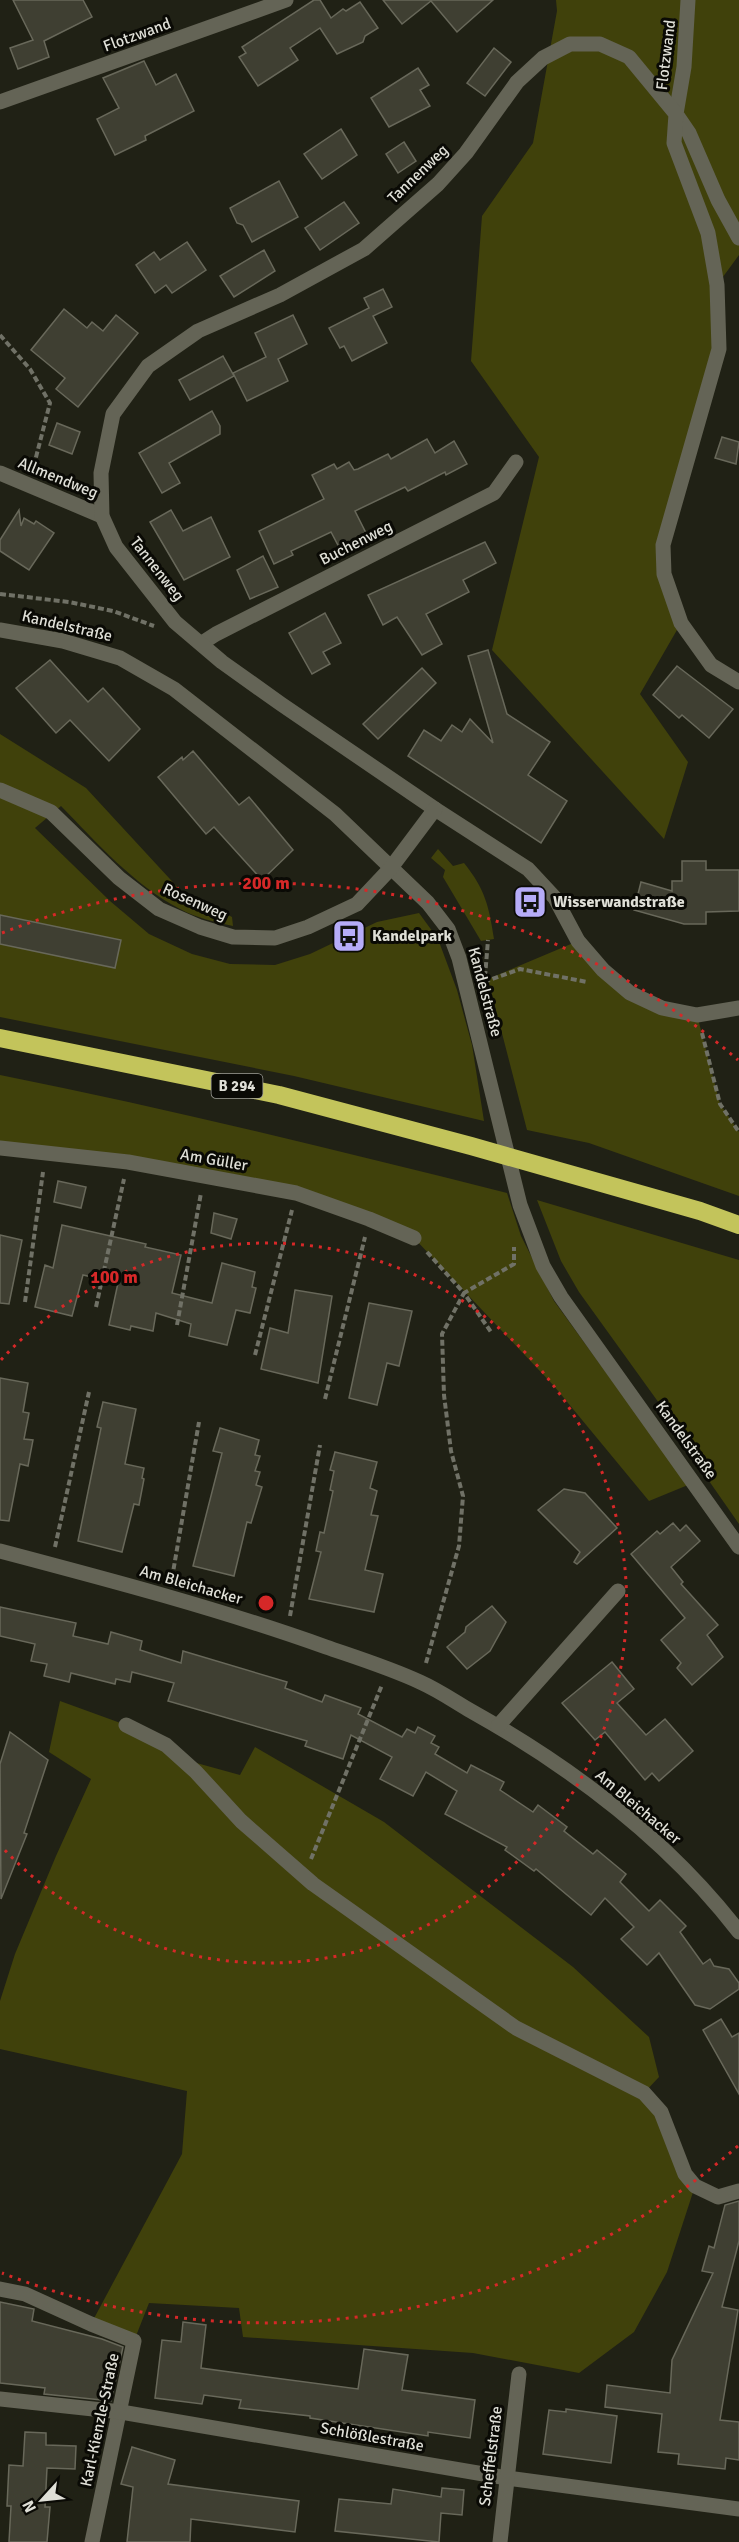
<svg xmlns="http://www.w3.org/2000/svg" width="739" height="2542" viewBox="0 0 739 2542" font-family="Signika,sans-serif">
  <rect width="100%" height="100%" fill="#202115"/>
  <g fill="#40410b">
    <polygon points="556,0 739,0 739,255 717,285 719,349 663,545 681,623 640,694 688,762 664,839 492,650 539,457 471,361 482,216 533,143 557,11"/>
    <path d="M0 734 86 788 181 891 232 917 233 926C215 922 197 918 180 909 134 885 97 843 61 806L35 828 110 901 149 934 192 954 230 964 275 965 310 954 377 922 419 913 438 939 457 990 472 1045 484 1121 294 1076 0 1017Z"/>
    <path d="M438 849 453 866 464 863C485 889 489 906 494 939L481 941 443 877 445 870 431 858Z"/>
    <polygon points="578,941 630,993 697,1015 720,1104 739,1132 739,1196 589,1143 527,1130 488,979"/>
    <path d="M0 1075C171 1109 339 1151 507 1193L521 1236 554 1301 688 1485 649 1501 554 1386 414 1238 296 1193 0 1148Z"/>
    <polygon points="537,1200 739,1260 739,1524 700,1468 664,1410 579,1292 561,1261"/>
    <polygon points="60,1701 126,1725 182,1759 240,1775 255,1747 384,1822 573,1967 649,2037 659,2077 644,2093 695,2186 667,2272 634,2332 579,2373 473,2353 243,2337 239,2308 149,2303 134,2341 91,2324 182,2154 187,2091 0,2049 0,2001 15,1954 56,1856 91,1779 49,1752"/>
  </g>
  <g fill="#3f3f32" stroke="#68685a" stroke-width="1.5">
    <polygon points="13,0 83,0 92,17 44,41 49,57 18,69 10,48 33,40"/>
    <polygon points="314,0 320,0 331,18 343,9 346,11 360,2 378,28 365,36 363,42 337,54 320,28 290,48 298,60 258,86 239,57 246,53 242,47"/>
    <polygon points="383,0 493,0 457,32 431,1 402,24"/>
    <polygon points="494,48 511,62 485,96 467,83"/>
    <polygon points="144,61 156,85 176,74 194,111 145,136 146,140 115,155 97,119 119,108 103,78"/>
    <polygon points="418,68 429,85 420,90 430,106 389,127 371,98"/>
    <polygon points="341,129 357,155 322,179 304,154"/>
    <polygon points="404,142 416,161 398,173 386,154"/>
    <polygon points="279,181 298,217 252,242 243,225 237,223 230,208"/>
    <polygon points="344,202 359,223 320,250 305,228"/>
    <polygon points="187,242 206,270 172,293 166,285 155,293 136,265 154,252 160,260"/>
    <polygon points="264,250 275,271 234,297 220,276"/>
    <polygon points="383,289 392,307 373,316 387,343 352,361 344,346 340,348 329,328 369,308 364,298"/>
    <polygon points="64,309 87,328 92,322 103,331 116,315 138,333 78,407 56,389 65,378 31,350"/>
    <polygon points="293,315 307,344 278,359 288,381 247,401 233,373 266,357 255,333"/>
    <polygon points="223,356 234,376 190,400 179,380"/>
    <polygon points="212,411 220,426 220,434 169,463 180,483 162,493 139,453"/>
    <polygon points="57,423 80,432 72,454 49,445"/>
    <polygon points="722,437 739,442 736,464 715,458"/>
    <polygon points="427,439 435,453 454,441 467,464 446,475 445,472 408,491 405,487 355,511 367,535 340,549 331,532 291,551 293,555 274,564 259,531 324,499 312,475 334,464 337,469 349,462 354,470 358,469 388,454 391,459"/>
    <polygon points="19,510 21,526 24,518 34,524 36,521 54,533 29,570 0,551 0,540"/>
    <polygon points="171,510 183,531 211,517 230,557 184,580 150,522"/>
    <polygon points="485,542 496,563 463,580 469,592 426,614 442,644 422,655 397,617 383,625 368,595"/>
    <polygon points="263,556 278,587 250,599 237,570"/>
    <polygon points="325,613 341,643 323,652 330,664 312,674 289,633"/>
    <polygon points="488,650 507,714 550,742 528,775 567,801 541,843 408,756 424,730 441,741 452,725 462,732 470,719 493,743 468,656"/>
    <polygon points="50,660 88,702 103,688 140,729 109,761 70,720 56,733 16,688"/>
    <polygon points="677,666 733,709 709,738 682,715 679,718 653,695"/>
    <polygon points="422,668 436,683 378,739 363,724"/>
    <polygon points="193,751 239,805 249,797 293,850 262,880 214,827 206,834 158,777 182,757 183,760"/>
    <polygon points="682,861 706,861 706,870 739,870 739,911 706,912 706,924 684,924 634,910 641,882 672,891 672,881 682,881"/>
    <polygon points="0,915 121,940 115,968 0,944"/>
    <polygon points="58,1181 86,1187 81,1208 54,1202"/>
    <polygon points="214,1213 237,1219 231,1239 211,1233"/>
    <polygon points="62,1225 146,1244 145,1247 181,1255 172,1293 212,1303 222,1263 255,1272 252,1287 256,1288 250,1313 236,1310 227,1345 189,1336 191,1324 156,1313 153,1331 131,1326 130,1330 109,1325 118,1283 83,1275 72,1316 35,1307 45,1265 53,1268"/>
    <polygon points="0,1235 22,1240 9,1304 0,1303"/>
    <polygon points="295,1290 332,1296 318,1383 261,1369 270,1328 288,1333"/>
    <polygon points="369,1303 412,1311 399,1366 387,1363 377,1405 349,1398"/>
    <polygon points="0,1378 28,1383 23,1412 29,1413 24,1439 33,1440 28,1466 20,1464 9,1521 0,1520"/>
    <polygon points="103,1402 136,1409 125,1464 144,1468 142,1478 144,1479 139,1505 134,1504 122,1552 78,1541 101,1428 97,1427"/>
    <polygon points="220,1428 259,1440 255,1455 260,1456 255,1471 260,1472 256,1485 262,1487 251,1523 247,1522 234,1576 193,1566 222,1453 213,1451"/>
    <polygon points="335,1452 377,1462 370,1488 377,1491 371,1515 378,1516 365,1570 383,1574 374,1612 309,1599 321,1552 316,1551 320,1532 324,1533 333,1491 330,1490 334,1471 330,1470"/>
    <polygon points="564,1489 585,1493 617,1528 577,1564 574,1562 580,1552 538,1510"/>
    <polygon points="673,1523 680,1531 686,1525 700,1541 671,1567 683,1582 681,1584 718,1625 707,1635 723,1657 692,1685 677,1668 681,1663 661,1640 685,1618 631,1554 657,1531 660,1534"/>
    <polygon points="492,1606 506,1622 490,1651 467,1669 447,1647 465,1632 466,1627"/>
    <polygon points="0,1607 76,1623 73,1636 108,1644 111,1632 142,1641 140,1650 181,1663 183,1651 287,1682 285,1688 322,1702 325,1695 361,1708 358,1714 402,1737 407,1729 415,1733 418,1727 435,1736 431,1743 439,1747 435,1754 467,1773 471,1765 504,1782 500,1790 533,1812 538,1805 567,1827 564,1831 593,1854 597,1850 626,1874 620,1882 649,1911 660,1900 686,1926 680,1932 703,1964 710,1959 714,1966 729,1969 739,1983 739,1989 710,2009 695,2005 659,1953 647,1965 621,1939 634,1927 605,1898 591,1915 536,1869 534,1871 505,1850 507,1847 445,1814 457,1791 426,1772 413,1796 380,1779 392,1757 351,1735 343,1759 305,1746 307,1741 168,1701 174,1683 132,1672 130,1682 116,1679 115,1684 71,1673 69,1682 44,1676 47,1664 31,1661 35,1644 0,1636"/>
    <polygon points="612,1662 634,1689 617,1703 646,1735 665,1719 693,1751 659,1781 652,1773 645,1780 605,1732 595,1740 562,1703"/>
    <polygon points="10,1732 48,1760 24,1833 27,1834 1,1899 0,1764"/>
    <polygon points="721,2019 732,2037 739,2033 739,2094 703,2030"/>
    <polygon points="739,2201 739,2241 722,2307 738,2310 720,2420 739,2422 739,2460 726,2458 725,2469 678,2464 679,2454 658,2452 662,2414 605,2407 607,2385 670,2393 672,2360 713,2273 702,2271 709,2246 714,2248 725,2205"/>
    <polygon points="0,2302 34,2309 32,2321 102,2339 123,2347 111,2401 44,2394 45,2388 0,2383"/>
    <polygon points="183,2322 206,2325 201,2368 230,2372 358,2389 364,2349 408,2355 402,2390 475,2400 470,2438 428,2432 428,2436 310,2418 310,2416 239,2408 241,2400 204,2395 202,2404 155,2398 162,2340 181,2342"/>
    <polygon points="566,2409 617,2416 611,2463 543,2454 549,2410 566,2412"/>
    <polygon points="25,2432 46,2433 46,2445 76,2446 75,2469 47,2468 45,2507 50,2507 47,2542 9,2542 11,2506 7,2506 9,2465 23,2466"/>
    <polygon points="132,2447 175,2460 168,2484 299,2501 295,2532 191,2519 190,2542 127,2542 133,2487 121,2484"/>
    <polygon points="442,2488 464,2490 462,2515 441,2513 439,2542 335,2531 339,2499 391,2504 393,2489 441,2497"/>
  </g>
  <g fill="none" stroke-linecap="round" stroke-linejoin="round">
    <g stroke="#707166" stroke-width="4" stroke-dasharray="6 3" stroke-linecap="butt">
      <polyline points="0,335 30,369 50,403 35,461 42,470"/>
      <polyline points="0,594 69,602 113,611 154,626"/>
      <polyline points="485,977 488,940"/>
      <polyline points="484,982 520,969 587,982"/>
      <polyline points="702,1033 720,1104 739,1132"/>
      <polyline points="427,1252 464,1293 514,1264 514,1247"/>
      <polyline points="25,1302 43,1172"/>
      <polyline points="96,1307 124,1179"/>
      <polyline points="177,1325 201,1193"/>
      <polyline points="255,1355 292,1210"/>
      <polyline points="325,1399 365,1237"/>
      <polyline points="55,1547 89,1392"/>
      <polyline points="172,1578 199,1422"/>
      <polyline points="290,1616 320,1445"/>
      <polyline points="426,1663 459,1546 463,1496 451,1451 444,1395 442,1334 464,1293 491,1332"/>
      <polyline points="311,1859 382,1685"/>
    </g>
    <g stroke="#646456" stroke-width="15">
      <polyline points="688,0 684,67 676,114 689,133 718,200 739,238"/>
      <polyline points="0,102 286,0"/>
      <polyline points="0,473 102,516"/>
      <polyline points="0,630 63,641 120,658 174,689 335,814 428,903 448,929 459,958 520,1205 543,1266 561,1297 739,1547"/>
      <polyline points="202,643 216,634 494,493 516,462"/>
      <polyline points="739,682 711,665 681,623 664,574 663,545 719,349 717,285 708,233 674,143 676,114 629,57 600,44 570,44 543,58 517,82 466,153 438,184 364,249 280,295 198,331 148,366 113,414 101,473 102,516 116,547 175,622 222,662 281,704 435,809 528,869 555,898 578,941 603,970 630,993 662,1008 697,1015 739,1008"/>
      <polyline points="0,790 51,812 119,878 159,909 200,927 233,937 275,938 308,927 357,904 390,869 435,809"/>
      <polyline points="0,1148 128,1162 296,1193 369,1219 414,1238"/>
      <path d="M0 1551C110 1580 220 1609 326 1647 358 1658 390 1668 420 1682 438 1690 454 1701 471 1711 571 1767 669 1841 739 1932"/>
      <polyline points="126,1725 166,1745 196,1772 241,1821 313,1884 516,2028 644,2093 661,2112 685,2174 695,2186 718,2197 739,2191"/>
      <polyline points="498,1726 618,1591"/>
      <polyline points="0,2289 25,2294 91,2324 134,2341 92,2542"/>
      <polyline points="0,2399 121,2412 507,2478 739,2509"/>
      <polyline points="500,2542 519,2374"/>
    </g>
    <polyline stroke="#c3c45b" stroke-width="18" points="0,1038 279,1095 471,1146 700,1211 739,1225"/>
  </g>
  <g fill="none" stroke="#d62828" stroke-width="3" stroke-dasharray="3 6">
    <path d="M1 1360A360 360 0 1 1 1 1846"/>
    <path d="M738 2146A720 720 0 0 1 2 2273M2 933A720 720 0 0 1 738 1060"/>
  </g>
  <defs>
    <g id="bus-square" transform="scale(1.725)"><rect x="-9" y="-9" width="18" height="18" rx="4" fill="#b6acf8" stroke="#0a0a05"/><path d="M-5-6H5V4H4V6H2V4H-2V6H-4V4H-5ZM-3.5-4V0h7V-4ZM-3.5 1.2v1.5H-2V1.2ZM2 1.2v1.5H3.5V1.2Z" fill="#111"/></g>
  </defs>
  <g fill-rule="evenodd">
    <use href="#bus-square" x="530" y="902"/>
    <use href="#bus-square" x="349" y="936"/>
  </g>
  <g text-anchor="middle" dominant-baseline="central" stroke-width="6" stroke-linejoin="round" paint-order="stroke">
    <rect fill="#0a0a05" stroke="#9f9f98" stroke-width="1.5" x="211.5" y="1074" width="51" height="24" rx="4.5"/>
    <g font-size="15" font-weight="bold" fill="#dfdfd7">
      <text x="237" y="1086">B 294</text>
    </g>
    <g font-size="16" fill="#dfdfd7" stroke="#0a0a05">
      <text transform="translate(137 35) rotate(-20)">Flotzwand</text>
      <text transform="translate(666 55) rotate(-83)">Flotzwand</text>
      <text transform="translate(418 174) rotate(-44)">Tannenweg</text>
      <text transform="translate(58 478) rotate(22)">Allmendweg</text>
      <text transform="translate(356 543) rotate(-27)">Buchenweg</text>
      <text transform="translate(157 569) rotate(52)">Tannenweg</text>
      <text transform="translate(67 626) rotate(13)">Kandelstraße</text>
      <text transform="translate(195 902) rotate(24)">Rosenweg</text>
      <text transform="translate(485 992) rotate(75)">Kandelstraße</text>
      <text transform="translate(214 1160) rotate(10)">Am Güller</text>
      <text transform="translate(686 1440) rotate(54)">Kandelstraße</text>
      <text transform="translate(191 1585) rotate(16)">Am Bleichacker</text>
      <text transform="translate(638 1807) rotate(40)">Am Bleichacker</text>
      <text transform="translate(100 2420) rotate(-78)">Karl-Kienzle-Straße</text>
      <text transform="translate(372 2437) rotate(10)">Schlößlestraße</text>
      <text transform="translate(491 2456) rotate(-83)">Scheffelstraße</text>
    </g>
    <g font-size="16" font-weight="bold" fill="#dfdfd7" stroke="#0a0a05" text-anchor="start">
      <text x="553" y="902">Wisserwandstraße</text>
      <text x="372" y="936">Kandelpark</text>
    </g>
  </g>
  <circle cx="266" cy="1603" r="9" fill="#d62828" stroke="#0a0a05" stroke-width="3"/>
  <g font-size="18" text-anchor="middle" font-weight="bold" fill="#d62828" stroke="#0a0a05" stroke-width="6" stroke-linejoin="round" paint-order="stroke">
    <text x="266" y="889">200 m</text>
    <text x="114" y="1283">100 m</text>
  </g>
  <g transform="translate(42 2500) rotate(243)" stroke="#0a0a05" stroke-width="4.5" paint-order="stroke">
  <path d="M0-4.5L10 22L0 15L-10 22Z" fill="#dfdfd7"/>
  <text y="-9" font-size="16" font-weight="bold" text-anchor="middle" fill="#dfdfd7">N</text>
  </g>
</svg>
